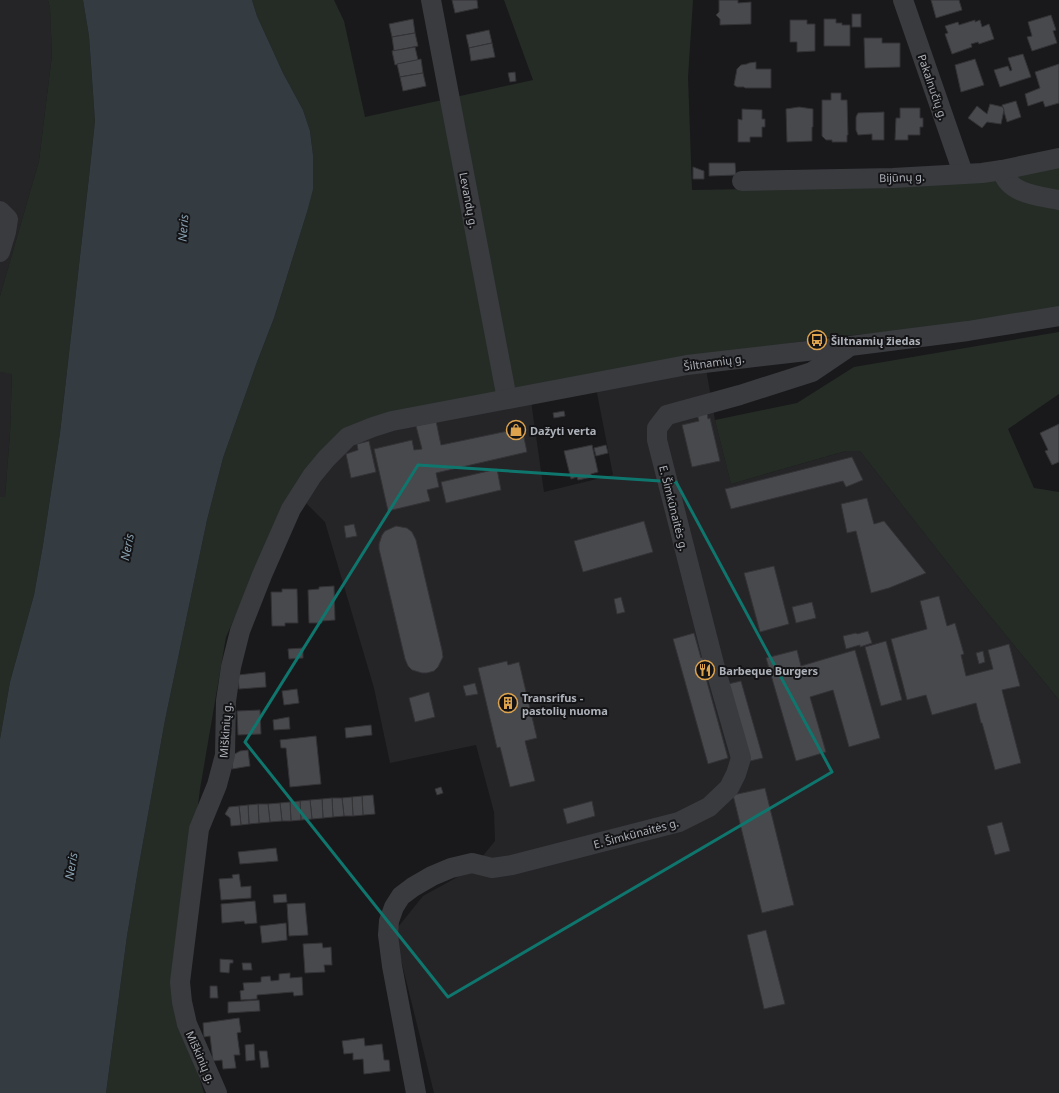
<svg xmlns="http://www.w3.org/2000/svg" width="1059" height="1093" viewBox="0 0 1059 1093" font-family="'Noto Sans',sans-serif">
  <rect width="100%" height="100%" fill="#19191b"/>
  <g fill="#252528">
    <polygon points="0,0 48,0 50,8 52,55 39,161 0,296"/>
    <polygon points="706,369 715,420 731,484 846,451 860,451 968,589 1059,700 1059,1093 434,1093 397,944 398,927 423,896 472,869 495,841 494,812 476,745 390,763 374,688 325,522 304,501 340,453 374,434 531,401 544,492 613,475 596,388"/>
    <polygon points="0,372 12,373 10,434 5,497 0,497"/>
  </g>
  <g fill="#252c26">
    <polygon points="48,0 83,0 89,36 95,121 89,177 60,433 43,545 34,595 10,682 0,739 0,497 5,497 10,434 12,374 0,372 0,296 39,161 52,55 50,8"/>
    <polygon points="252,0 334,0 344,21 365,117 533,80 504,0 693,0 688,77 692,190 854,187 1059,164 1059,308 928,328 824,338 692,358 388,417 290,493 226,637 200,789 174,995 204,1093 106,1093 127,936 138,870 165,720 207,520 223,458 257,362 274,318 307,212 313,155 310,131 303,110 283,73 257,16"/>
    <polygon points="1059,332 1059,394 1008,429 1034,488 1059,492 1059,700 968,589 860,451 846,451 731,484 715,420 797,403 854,367"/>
  </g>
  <polygon fill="#343c42" points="83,0 252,0 257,16 283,73 303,110 310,131 313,155 313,189 307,212 274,318 257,362 223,458 207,520 165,720 138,870 127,936 106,1093 0,1093 0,739 10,682 34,595 43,545 60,433 89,177 95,121 89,36"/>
  <g fill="#48494d" stroke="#333336">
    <polygon points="452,0 477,0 478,8 455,13"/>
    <polygon points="719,0 738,0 738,3 751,2 751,24 720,25 720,19 716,15 719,12"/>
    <polygon points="931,0 959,0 962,10 936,18"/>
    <rect x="852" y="14" width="9" height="13"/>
    <polygon points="1051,15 1056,30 1053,31 1057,43 1032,51 1027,37 1032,36 1028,22"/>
    <polygon points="413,19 415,33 392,37 389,24"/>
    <polygon points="824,19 836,19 836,23 842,23 842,25 850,25 850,46 824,46"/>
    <polygon points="790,20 807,20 807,24 815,24 815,51 797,52 797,42 790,42"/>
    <polygon points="975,20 975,22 980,20 982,27 989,24 994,39 979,44 978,42 971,44 972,47 952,54 945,34 948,33 945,26 958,22 959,25"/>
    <polygon points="489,30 492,43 469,48 466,35"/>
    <polygon points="415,33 418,46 394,51 392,37"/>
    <polygon points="864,38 882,38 882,43 900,43 900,67 865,68"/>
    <polygon points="492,43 495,57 471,61 469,48"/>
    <polygon points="415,47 418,60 395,65 392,51"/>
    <polygon points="1023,54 1031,77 1000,87 994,70 1008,66 1010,71 1012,70 1008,58"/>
    <polygon points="421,59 423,73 400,77 397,64"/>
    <polygon points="975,59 984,85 961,92 955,65"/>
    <polygon points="756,62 756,69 771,69 771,88 745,88 744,87 737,87 734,85 737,69 741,65 747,64 749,63"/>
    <polygon points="1059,64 1059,103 1045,107 1043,101 1028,106 1025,94 1040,88 1035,72"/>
    <polygon points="515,72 516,81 510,82 508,73"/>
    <polygon points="423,73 426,86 403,91 400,77"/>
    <polygon points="831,93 841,93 841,100 847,100 848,135 847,135 847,142 832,142 832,140 826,140 822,136 822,100 831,100"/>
    <polygon points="1016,101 1021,117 1007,122 1002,105"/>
    <polygon points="990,104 1003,107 1004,110 1001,124 987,122 982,128 968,118 977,106 987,114"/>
    <polygon points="799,107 813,109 813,127 812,127 812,141 787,142 786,109"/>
    <polygon points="900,108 920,108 920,118 923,118 923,127 920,127 920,135 908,135 908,140 895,140 896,118 900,118"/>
    <polygon points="742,109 762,110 762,119 765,119 765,127 762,127 762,137 750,137 750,142 738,142 738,119 742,120"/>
    <polygon points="884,112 884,140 872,140 872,134 858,135 856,130 856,117 858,113"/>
    <polygon points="709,163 735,163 736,175 709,176"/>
    <polygon points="693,167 704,171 704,179 693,179"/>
    <polygon points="564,411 565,416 554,418 553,413"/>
    <polygon points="707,412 708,419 710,418 720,461 692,467 682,425 699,421 697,414"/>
    <polygon points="436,421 441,445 522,428 527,452 436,473 439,487 427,490 430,501 388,511 374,449 412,440 414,450 422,449 416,426"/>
    <polygon points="1059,424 1059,462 1052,465 1045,451 1048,450 1040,433"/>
    <polygon points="369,441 376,472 351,478 346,454 358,450 357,444"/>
    <polygon points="592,445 598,472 591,474 592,477 578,480 577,477 571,479 564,451"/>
    <polygon points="606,445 608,453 596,456 594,448"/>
    <polygon points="852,457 863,480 846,487 843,481 731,509 725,489"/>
    <polygon points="497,469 501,490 446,503 441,482"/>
    <polygon points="867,498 874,524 884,521 926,573 889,588 871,593 856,531 847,533 841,504"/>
    <polygon points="644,521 653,552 583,572 574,541"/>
    <polygon points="354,524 357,536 346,538 344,526"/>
    <polygon points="396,526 407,528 412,532 416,540 442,650 443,657 438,667 434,671 427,673 422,673 412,670 408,666 405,659 379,549 379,544 382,535 385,531"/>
    <polygon points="774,566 789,624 760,632 744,573"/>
    <polygon points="334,586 335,620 322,621 322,623 309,623 308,590 319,589 319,587"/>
    <polygon points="282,589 297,589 298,623 285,623 285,626 272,626 271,592 282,592"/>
    <polygon points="939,596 947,626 955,623 964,654 961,655 966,676 993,669 988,650 1009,644 1020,686 1002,690 1021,763 995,770 982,723 981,723 976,703 932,715 926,695 907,700 891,639 927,629 920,601"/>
    <polygon points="621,597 625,612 617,614 614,599"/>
    <polygon points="812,602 816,618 796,623 792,607"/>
    <polygon points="868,631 872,643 860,647 860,645 846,649 843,636 856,633 857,634"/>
    <polygon points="694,633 701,658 705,656 711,677 706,678 728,758 708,764 673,639"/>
    <polygon points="886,641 902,700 881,706 865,647"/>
    <polygon points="303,648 303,658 289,659 288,649"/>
    <polygon points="797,650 801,666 855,650 880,738 849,747 833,690 810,697 826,752 796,761 766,658"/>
    <polygon points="983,651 985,662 979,664 976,653"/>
    <polygon points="507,661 508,665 519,662 537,738 525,741 535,781 510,787 500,747 497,748 478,668"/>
    <polygon points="265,672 266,687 239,689 238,675"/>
    <polygon points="741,681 763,758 750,761 728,684"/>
    <polygon points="475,683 478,694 466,696 463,686"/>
    <polygon points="297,689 299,703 284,705 282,691"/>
    <polygon points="429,692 435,717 415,722 409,698"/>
    <polygon points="260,710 261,734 238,735 237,711"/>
    <polygon points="289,717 290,729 274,730 273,720"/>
    <polygon points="371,725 372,735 346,738 345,728"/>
    <polygon points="316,736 321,784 290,787 286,748 281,748 280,740"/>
    <polygon points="248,750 250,766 232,769 233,755 240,751"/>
    <polygon points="441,787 443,793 437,795 435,789"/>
    <polygon points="765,788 794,905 762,913 733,795"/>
    <polygon points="373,795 375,814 363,815 362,796"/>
    <polygon points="362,796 363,815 353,816 352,797"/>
    <polygon points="352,797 353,816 344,816 342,798"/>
    <polygon points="332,798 342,798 344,816 333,817"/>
    <polygon points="332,798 333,817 323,818 322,799"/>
    <polygon points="322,799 323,818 312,819 310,800"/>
    <polygon points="310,800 312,819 301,820 300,801"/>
    <polygon points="300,801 301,820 291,821 290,802"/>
    <polygon points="592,801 595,816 567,824 563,809"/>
    <polygon points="290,802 291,821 282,821 280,803"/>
    <polygon points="280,803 282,821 270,822 268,804"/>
    <polygon points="258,804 268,804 270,822 259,823"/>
    <polygon points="258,804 259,823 249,824 248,805"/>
    <polygon points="248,805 249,824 241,825 239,806"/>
    <polygon points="239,806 241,825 231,826 230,818 225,814 229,807"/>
    <polygon points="1002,822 1010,851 995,855 987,826"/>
    <polygon points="276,848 278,861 240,864 238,852"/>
    <polygon points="239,874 241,887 251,886 251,898 221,900 219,879 233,878 232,875"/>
    <polygon points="286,894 287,902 274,903 273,895"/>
    <polygon points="255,901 257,923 245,924 244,921 222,923 221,904"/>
    <polygon points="305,903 308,935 289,936 287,904"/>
    <polygon points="286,923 287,940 262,943 260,926"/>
    <polygon points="766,930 785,1004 764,1009 747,935"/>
    <polygon points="322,943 323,948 331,947 332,965 324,965 325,972 305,973 303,944"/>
    <polygon points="220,959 233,960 233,963 230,963 229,973 220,972"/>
    <polygon points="242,963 251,963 252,970 243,970"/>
    <polygon points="290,973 290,978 302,977 303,995 294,996 293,992 257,995 257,999 241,1000 240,991 244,990 243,983 261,982 261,977 270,976 271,981 279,980 279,974"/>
    <polygon points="210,986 217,986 218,998 210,998"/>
    <polygon points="259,1000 260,1011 228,1013 228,1002"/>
    <polygon points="239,1018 241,1032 237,1033 240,1055 234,1055 236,1068 223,1069 222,1060 213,1061 210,1036 204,1037 203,1023"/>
    <polygon points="364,1038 365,1046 382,1044 384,1060 389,1060 390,1071 364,1074 363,1059 353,1060 353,1053 344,1054 342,1041"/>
    <polygon points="254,1044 255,1060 246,1061 245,1045"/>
    <polygon points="259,1051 267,1051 269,1067 261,1068"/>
  </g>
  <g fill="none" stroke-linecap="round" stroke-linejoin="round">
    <g stroke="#3a3b3f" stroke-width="20">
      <polyline points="431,0 507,399"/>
      <polyline points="903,0 963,173"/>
      <path d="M1002 170C1008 194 1039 196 1059 200"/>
      <polyline points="742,181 893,178 982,173 1002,170 1059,158"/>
      <polyline points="0,211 8,219 6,232 0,252"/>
      <polyline points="217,1093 187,1024 182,1002 180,982 199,829 217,785 225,755 226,701 231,667 240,631 262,575 291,509 312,476 326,459 348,437 373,427 392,421 687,365 850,346 968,331 1059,316"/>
      <polyline points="416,1093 392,966 388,935 389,921 394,907 401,896 413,887 432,876 451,868 472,863 492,868 512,865 679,822 709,807 729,788 736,774 741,758 714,664 657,440 657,428 667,415 740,395 812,372 846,349"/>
    </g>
  </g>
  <path fill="none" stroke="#0f766e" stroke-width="3" stroke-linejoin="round" d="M418 465 676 482 832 772 448 997 245 742Z"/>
  <defs>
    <g id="bus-ring" transform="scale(1)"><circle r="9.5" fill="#141416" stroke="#dea34d" stroke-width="1.5"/><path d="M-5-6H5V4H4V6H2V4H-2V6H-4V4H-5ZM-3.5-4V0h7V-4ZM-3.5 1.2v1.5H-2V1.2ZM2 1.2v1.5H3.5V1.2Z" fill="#dea34d"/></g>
    <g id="shop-ring" transform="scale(1)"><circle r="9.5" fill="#141416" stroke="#dea34d" stroke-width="1.5"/><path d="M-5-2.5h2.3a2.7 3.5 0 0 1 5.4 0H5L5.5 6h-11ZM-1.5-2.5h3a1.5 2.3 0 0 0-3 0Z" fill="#dea34d"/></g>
    <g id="restaurant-ring" transform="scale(1)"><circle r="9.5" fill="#141416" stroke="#dea34d" stroke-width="1.5"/><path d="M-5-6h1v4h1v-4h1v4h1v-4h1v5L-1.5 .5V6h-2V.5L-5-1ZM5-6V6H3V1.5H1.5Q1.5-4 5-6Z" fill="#dea34d"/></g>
    <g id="building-ring" transform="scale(1)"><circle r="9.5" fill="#141416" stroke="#dea34d" stroke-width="1.5"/><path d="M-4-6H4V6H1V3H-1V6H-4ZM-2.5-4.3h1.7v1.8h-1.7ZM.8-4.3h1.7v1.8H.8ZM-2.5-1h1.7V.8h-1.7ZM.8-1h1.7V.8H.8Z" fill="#dea34d"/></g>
  </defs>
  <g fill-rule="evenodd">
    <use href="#bus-ring" x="817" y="340"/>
    <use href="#shop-ring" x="516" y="430"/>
    <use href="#restaurant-ring" x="705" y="670"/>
    <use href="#building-ring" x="508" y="703"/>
  </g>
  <g text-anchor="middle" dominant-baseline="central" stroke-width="4" stroke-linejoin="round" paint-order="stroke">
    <g font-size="11" fill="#adb1b9" stroke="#141416">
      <text transform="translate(933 87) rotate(71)">Pakalnučių g.</text>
      <text transform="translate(902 177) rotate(-2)">Bijūnų g.</text>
      <text transform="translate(469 200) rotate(79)">Levandų g.</text>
      <text transform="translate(714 362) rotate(-8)">Šiltnamių g.</text>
      <text transform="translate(674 508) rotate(76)">E. Šimkūnaitės g.</text>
      <text transform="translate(225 730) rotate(-86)">Miškinių g.</text>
      <text transform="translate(636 833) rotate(-15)">E. Šimkūnaitės g.</text>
      <text transform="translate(201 1057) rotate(66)">Miškinių g.</text>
    </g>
    <g font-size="11" font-weight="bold" fill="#adb1b9" stroke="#141416" text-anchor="start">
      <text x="831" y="340">Šiltnamių žiedas</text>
      <text x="530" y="430">Dažyti verta</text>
      <text x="719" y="670">Barbeque Burgers</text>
      <text x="522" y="697">Transrifus -<tspan x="522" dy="13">pastolių nuoma</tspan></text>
    </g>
    <g font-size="12" font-style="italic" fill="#88a0b0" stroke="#141416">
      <text transform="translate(183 228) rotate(-86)">Neris</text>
      <text transform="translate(127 547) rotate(-79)">Neris</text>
      <text transform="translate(71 866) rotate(-81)">Neris</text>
    </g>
  </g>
</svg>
